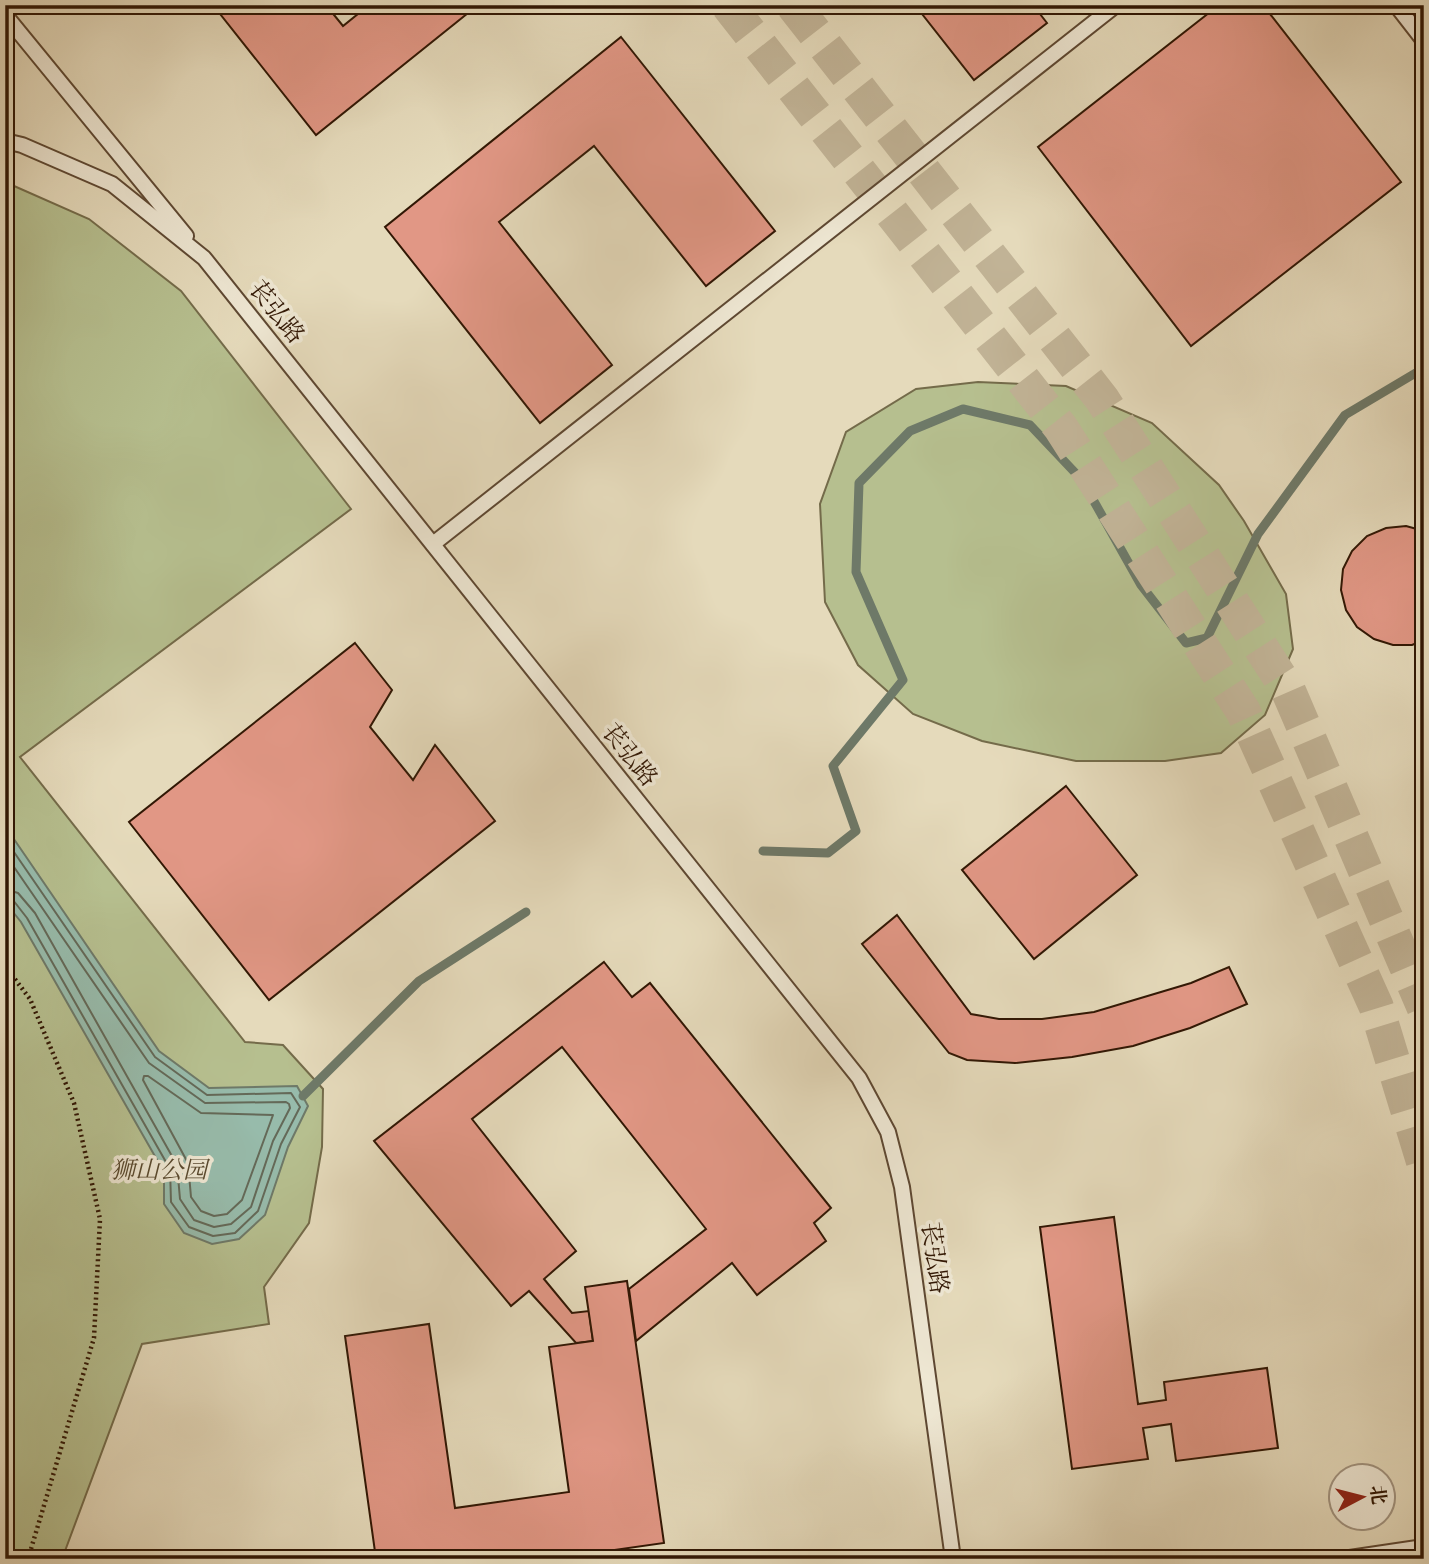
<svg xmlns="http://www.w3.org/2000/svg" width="1429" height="1564" viewBox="0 0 1429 1564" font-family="Alegreya,'Noto Serif SC',serif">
  <rect width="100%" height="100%" fill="#e5dabb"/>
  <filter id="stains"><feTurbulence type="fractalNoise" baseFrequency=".00286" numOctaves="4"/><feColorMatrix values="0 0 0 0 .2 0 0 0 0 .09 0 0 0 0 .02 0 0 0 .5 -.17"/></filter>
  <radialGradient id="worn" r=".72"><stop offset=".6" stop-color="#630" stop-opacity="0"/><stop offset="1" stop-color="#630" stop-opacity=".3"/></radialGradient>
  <g fill="#b6bf8f" stroke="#746b4a" stroke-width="2">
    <polygon points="5,182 89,219 181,291 351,509 20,757 245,1042 283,1045 323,1089 322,1147 309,1223 264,1287 269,1324 142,1344 62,1559 5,1559"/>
    <polygon points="978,382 1066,386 1152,423 1219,485 1244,521 1286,594 1293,649 1265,715 1221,753 1165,761 1076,761 982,741 913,714 858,665 825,602 820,504 846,432 916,389"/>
  </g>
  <polygon fill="#97bbab" stroke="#6e7968" stroke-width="2" points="5,826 159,1051 209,1088 297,1086 308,1106 288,1147 265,1215 239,1239 212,1244 184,1233 164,1204 164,1172 21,922 5,902"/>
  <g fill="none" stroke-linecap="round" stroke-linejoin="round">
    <g stroke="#646958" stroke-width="2">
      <polyline points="5,839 155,1057 207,1095 291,1093 300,1107 281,1144 258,1211 235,1233 213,1236 189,1227 171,1202 170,1169 27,918 13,900 5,898"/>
      <polyline points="5,854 149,1063 205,1103 286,1102 289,1104 290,1108 273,1141 251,1207 231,1224 214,1227 194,1220 180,1199 177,1165 35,913 18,893 5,889"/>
      <polygon points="144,1076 148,1076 201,1113 273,1115 242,1200 227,1214 214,1216 201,1211 191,1197 188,1163 143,1080"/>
    </g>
    <g stroke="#6e7968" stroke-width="9">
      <polyline points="763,851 828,853 856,831 833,766 903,680 856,572 859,483 910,431 963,409 1030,425 1082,480 1141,585 1186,643 1207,638 1258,534 1345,415 1424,368"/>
      <polyline points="303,1096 419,981 526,912"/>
    </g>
  </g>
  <g fill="#e19785" stroke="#311704" stroke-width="2">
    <polygon points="213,5 326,5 343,26 369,5 478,5 316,135"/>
    <polygon points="915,5 1033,5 1047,23 974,80"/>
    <polygon points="1219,5 1263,5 1401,182 1191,346 1038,147"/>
    <polygon points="621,37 775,231 706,286 594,146 499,222 612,365 540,423 385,227"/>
    <polygon points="1406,526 1424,531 1424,640 1412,645 1393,645 1374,639 1357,627 1346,610 1341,590 1343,569 1352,551 1367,536 1386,528"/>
    <polygon points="355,643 392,690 370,727 413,780 435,745 495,821 269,1000 129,822"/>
    <polygon points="1066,786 1137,875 1034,959 962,870"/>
    <polygon points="897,915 971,1014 999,1019 1042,1019 1094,1012 1191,983 1229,967 1247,1004 1190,1028 1133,1046 1072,1057 1015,1063 967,1060 949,1053 862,944"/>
    <polygon points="604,962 632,997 650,983 831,1208 814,1223 826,1241 757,1295 732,1263 636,1341 629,1289 706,1229 562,1047 472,1119 576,1251 544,1279 572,1313 589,1311 593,1341 576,1343 529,1291 511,1306 374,1141"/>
    <polygon points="1114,1217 1138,1404 1166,1400 1164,1382 1267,1368 1278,1448 1176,1461 1171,1424 1143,1428 1148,1459 1072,1469 1040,1227"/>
    <polygon points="627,1281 664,1543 551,1559 376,1559 345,1336 429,1324 455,1508 569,1492 549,1347 593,1341 585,1287"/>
  </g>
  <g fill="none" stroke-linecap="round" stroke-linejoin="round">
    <g stroke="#c1b396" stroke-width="35" stroke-dasharray="35 18" stroke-linecap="butt">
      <polyline points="728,5 1061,428 1243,711 1376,1006 1424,1163"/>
      <polyline points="793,5 1102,399 1288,690 1424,1007"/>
    </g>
    <g stroke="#5e4832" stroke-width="18">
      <g id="service">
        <polyline points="1396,5 1424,41"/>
        <polyline points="5,15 186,236"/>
        <polyline points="5,141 22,145 112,184 204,258 859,1078 888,1132 902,1187 953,1559"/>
        <polyline points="433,544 1116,5"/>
        <polyline points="1343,1559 1424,1547"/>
      </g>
    </g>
    <polyline stroke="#311704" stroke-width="4.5" stroke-dasharray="2 3.5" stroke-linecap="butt" points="5,966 30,999 74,1103 100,1219 94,1338 28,1559"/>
    <use href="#service" stroke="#eee7d3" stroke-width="14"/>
  </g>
  <g text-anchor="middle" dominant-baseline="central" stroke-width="7" stroke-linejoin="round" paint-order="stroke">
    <g font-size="24" fill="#311704" stroke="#eee7d3">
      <text transform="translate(277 312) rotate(51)">苌弘路</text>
      <text transform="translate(630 755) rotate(51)">苌弘路</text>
      <text transform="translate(935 1258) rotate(82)">苌弘路</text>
    </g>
    <g font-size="24" font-style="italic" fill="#59492e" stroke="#eee7d3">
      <text x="159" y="1170">狮山公园</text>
    </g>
  </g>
  <rect width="1429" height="1564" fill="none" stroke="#e5dabb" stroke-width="28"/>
  <rect x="7" y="7" width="1415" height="1550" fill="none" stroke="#311704" stroke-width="3.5"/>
  <rect x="14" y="14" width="1401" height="1536" fill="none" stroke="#311704" stroke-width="2"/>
  <g transform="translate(1362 1497) rotate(83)"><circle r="33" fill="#eee7d3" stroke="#a29480" stroke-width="2"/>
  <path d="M0-5L12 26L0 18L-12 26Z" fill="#8f2418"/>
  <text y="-10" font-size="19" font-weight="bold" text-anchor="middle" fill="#311704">北</text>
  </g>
  <rect width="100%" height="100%" filter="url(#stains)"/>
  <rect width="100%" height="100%" fill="url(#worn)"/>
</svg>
